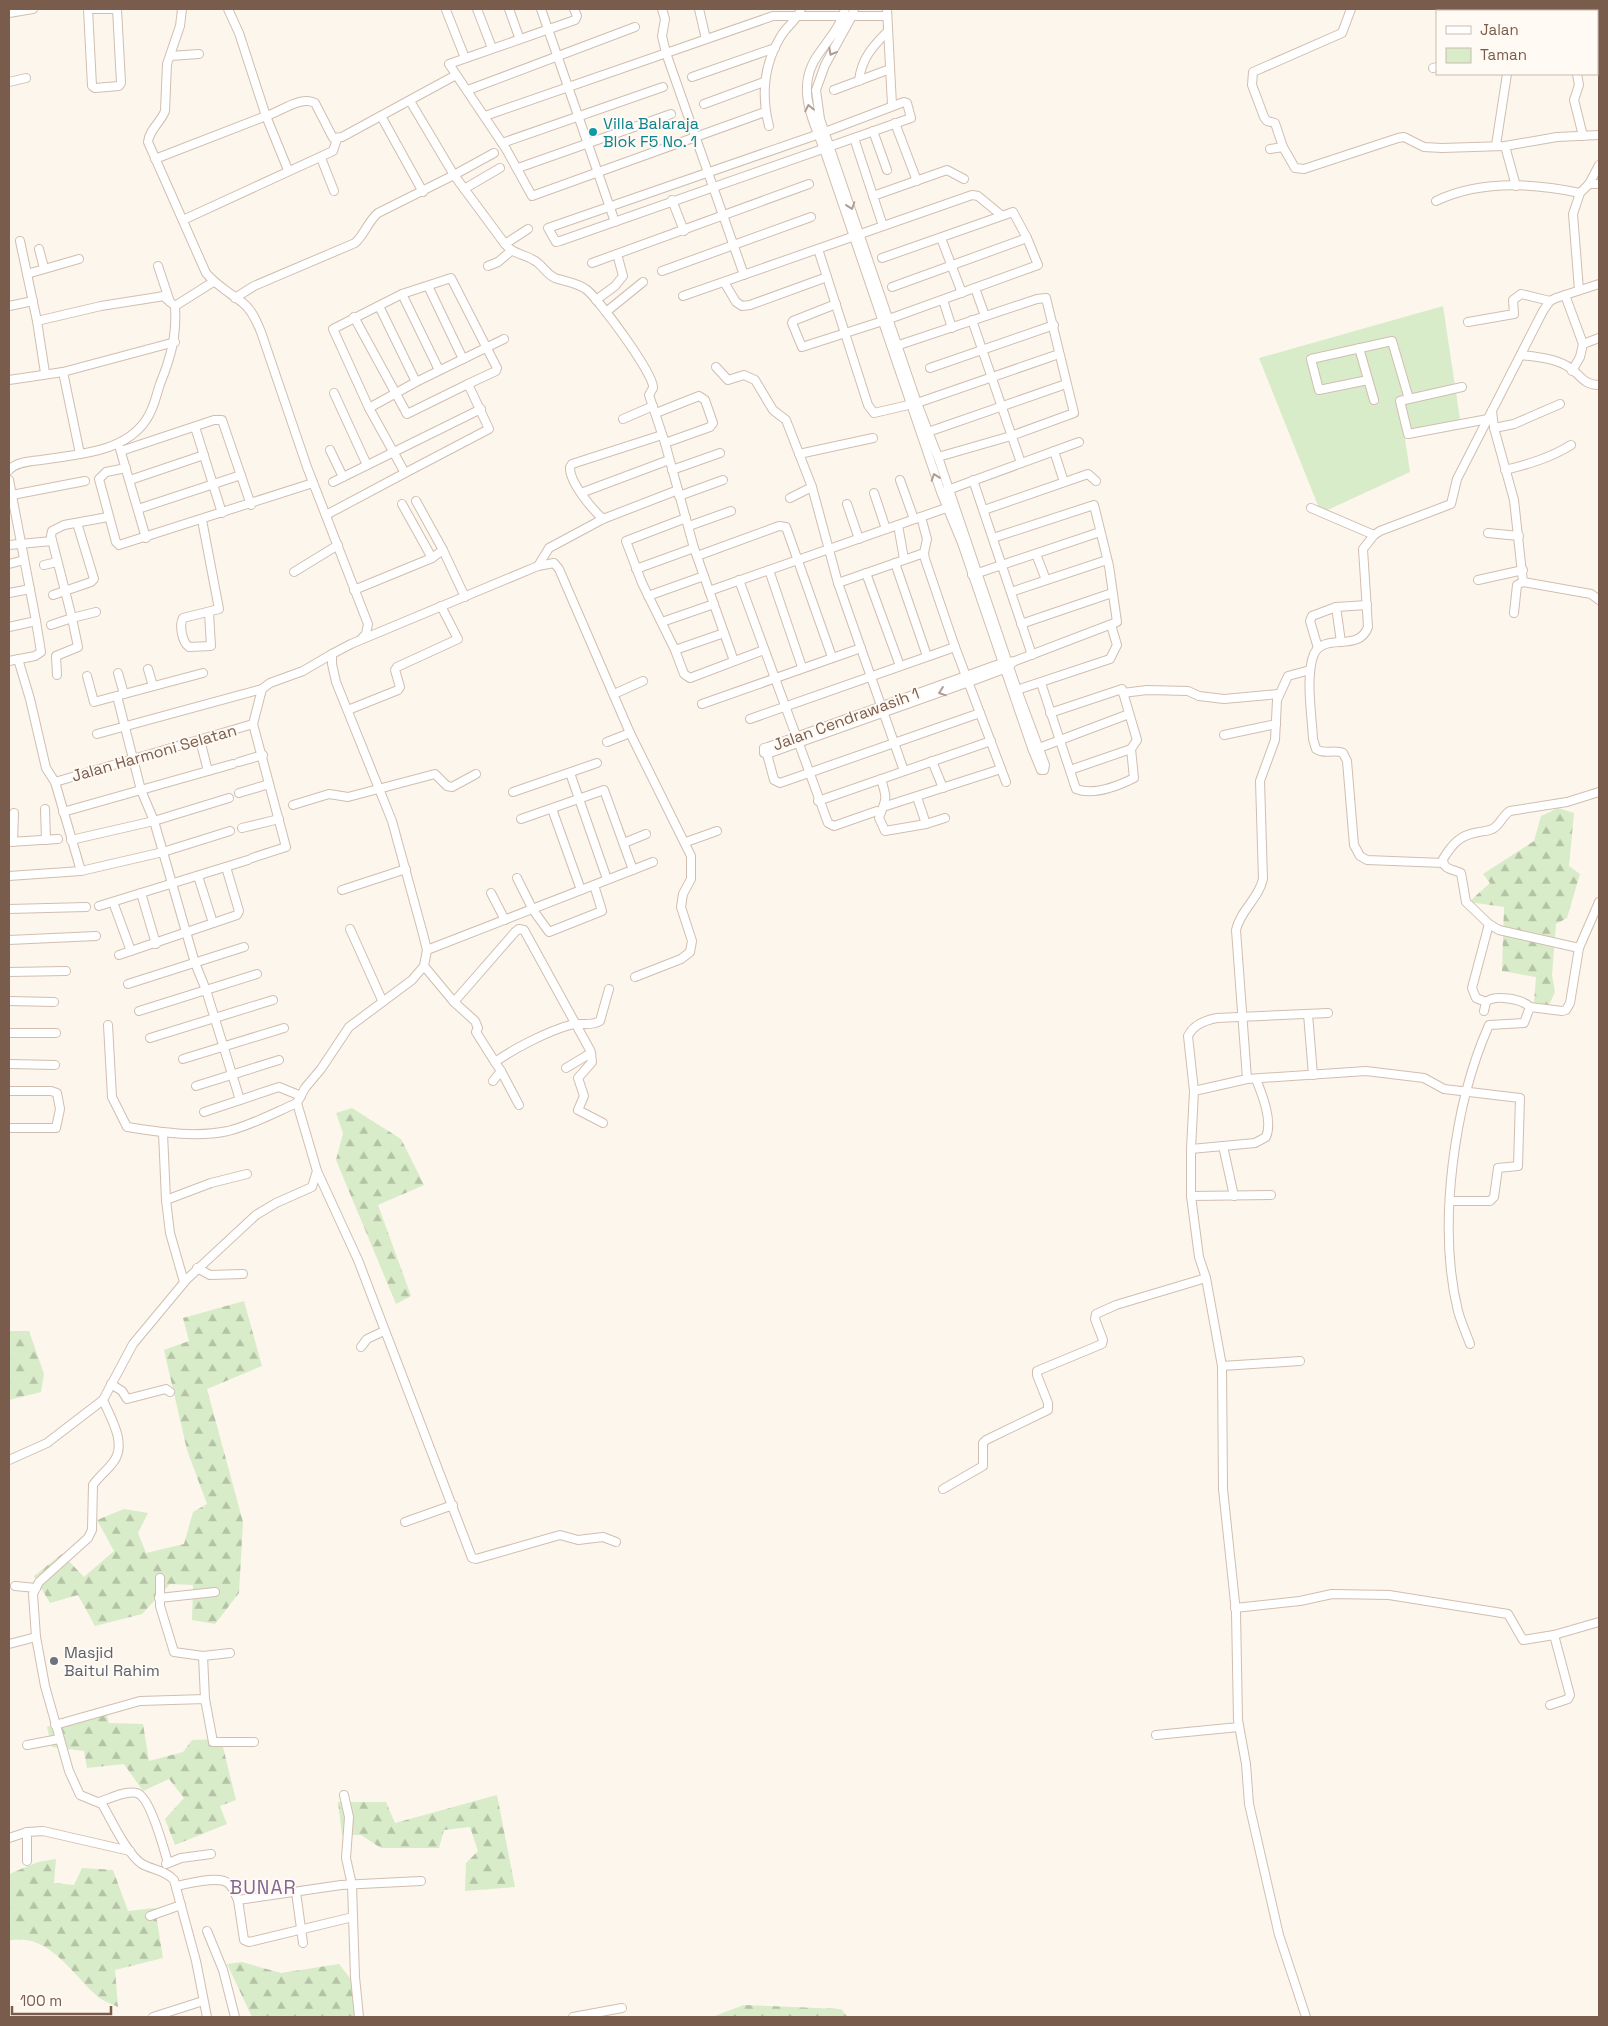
<svg xmlns="http://www.w3.org/2000/svg" width="1608" height="2026" viewBox="0 0 1608 2026" font-family="'Space Grotesk',sans-serif">
  <defs>
    <pattern id="forest-firs" width="22" height="20" patternUnits="userSpaceOnUse" patternTransform="scale(1.25)"><rect width="22" height="20" fill="#d8ecc9"/><path d="M5 1l3.5 6h-7zM16 11l3.5 6h-7z" fill="#b4c2a5"/></pattern>
  </defs>
  <rect width="100%" height="100%" fill="#fdf6ec"/>
  <polygon fill="#d8ecc9" points="1443,306 1460,419 1405,439 1410,472 1321,513 1259,358"/>
  <g fill="url(#forest-firs)">
    <polygon points="1558,808 1574,813 1569,866 1580,874 1567,918 1556,924 1552,975 1555,992 1548,1007 1534,1003 1536,977 1502,971 1504,907 1469,902 1490,883 1483,874 1534,841 1541,816"/>
    <polygon points="352,1108 401,1139 424,1185 378,1205 411,1296 396,1304 336,1160 343,1133 336,1113"/>
    <polygon points="244,1301 262,1366 207,1389 243,1522 239,1593 215,1624 192,1620 193,1585 170,1584 142,1614 95,1626 78,1595 50,1603 34,1576 62,1554 84,1577 114,1551 97,1520 124,1509 148,1513 138,1533 146,1553 184,1544 193,1512 207,1504 187,1450 164,1350 189,1341 183,1318"/>
    <polygon points="9,1331 29,1331 44,1374 41,1392 9,1400"/>
    <polygon points="105,1709 109,1723 143,1724 149,1761 183,1752 192,1740 221,1739 236,1800 220,1806 227,1824 175,1845 165,1819 184,1798 169,1779 143,1791 124,1764 87,1768 84,1751 52,1747 47,1727"/>
    <polygon points="497,1795 515,1887 465,1891 466,1863 478,1851 470,1827 444,1830 439,1848 381,1848 361,1835 342,1835 338,1802 386,1802 395,1823"/>
    <path d="M56 1859 54 1883 74 1885 82 1868 113 1870 128 1911 155 1908 163 1958 115 1970 118 2007C111 2004 103 2001 97 1996 72 1974 47 1931 9 1941V1874L38 1862Z"/>
    <polygon points="242,1962 281,1973 339,1964 350,1978 360,2017 252,2017 227,1964"/>
    <polygon points="744,2005 841,2009 848,2017 712,2017"/>
  </g>
  <g fill="none" stroke-linecap="round" stroke-linejoin="round">
    <g stroke="#d1beb0" stroke-width="10">
      <g id="street">
        <polyline points="88,9 92,86 95,88 119,86 121,83 117,9"/>
        <polyline points="91,9 117,9"/>
        <path d="M182 9 180 26 167 64 165 111C161 122 149 130 148 142L206 273C216 285 230 293 243 303 252 310 257 322 261 332L307 467 368 624 366 634 361 639"/>
        <path d="M228 9 239 33 266 116C280 112 302 95 315 103L333 138 342 137 456 75"/>
        <polyline points="477,9 492,48"/>
        <polyline points="509,9 519,37"/>
        <polyline points="541,9 615,222"/>
        <polyline points="574,9 577,16 575,20 449,64 506,149 532,196 765,112"/>
        <polyline points="662,9 665,19 662,36 666,53 744,275"/>
        <polyline points="699,9 706,39"/>
        <path d="M845 9C841 25 830 38 820 52 795 84 811 116 824 149L941 492 962 543 1032 748 1041 770H1044L1045 765 1017 690 938 457 917 403 820 119 816 90 825 65 852 16 854 9"/>
        <polyline points="887,9 892,105"/>
        <polyline points="1351,9 1342,33 1253,72 1252,85 1264,117 1267,121 1275,123 1283,147 1295,168 1304,169 1398,138 1404,137 1424,147 1442,148 1505,146 1557,137 1599,135"/>
        <polyline points="1568,9 1568,11"/>
        <polyline points="446,10 465,58"/>
        <polyline points="9,13 33,9"/>
        <polyline points="1597,28 1599,28"/>
        <polyline points="170,56 199,54"/>
        <polyline points="1433,68 1437,67"/>
        <polyline points="1577,74 1579,85 1574,100 1583,136"/>
        <polyline points="692,77 775,48"/>
        <path d="M859 81C861 59 873 46 888 31"/>
        <polyline points="9,82 26,78"/>
        <polyline points="468,90 635,27"/>
        <polyline points="834,90 890,69"/>
        <polyline points="410,101 454,175 505,244"/>
        <polygon points="904,102 907,103 911,118 560,241 556,242 548,228 825,132"/>
        <polyline points="704,104 764,82"/>
        <polyline points="381,116 423,192"/>
        <polyline points="485,116 773,16 887,16"/>
        <polyline points="895,123 917,181"/>
        <path d="M769 126C761 95 764 64 781 36 787 26 797 20 801 9"/>
        <polyline points="873,131 887,170"/>
        <polyline points="854,138 883,226"/>
        <polyline points="502,143 663,87"/>
        <polyline points="1496,145 1507,74"/>
        <polyline points="1505,146 1516,186"/>
        <polyline points="1270,149 1283,147"/>
        <polyline points="321,158 334,191"/>
        <polyline points="155,159 266,116 288,170"/>
        <polyline points="518,168 671,114"/>
        <polyline points="1589,184 1599,184"/>
        <polyline points="464,189 500,168"/>
        <polyline points="873,196 947,170 964,179"/>
        <polyline points="672,200 684,231"/>
        <path d="M1436 201C1480 180 1533 183 1580 193"/>
        <polyline points="183,220 333,151 337,139"/>
        <path d="M528 229 505 244C513 255 527 254 538 263 543 267 548 275 555 278 566 282 577 282 587 290 599 300 655 375 653 388L649 395 665 443 694 548 734 661"/>
        <polyline points="941,238 962,293"/>
        <polyline points="20,241 37,321 101,306 158,297 163,296 175,306"/>
        <polyline points="39,249 44,268"/>
        <polyline points="818,249 868,405 874,413 917,403 1059,354"/>
        <polyline points="592,263 809,184"/>
        <polyline points="158,266 170,302"/>
        <polyline points="488,266 498,262 511,251"/>
        <polyline points="662,271 811,217"/>
        <polyline points="27,274 79,259"/>
        <polyline points="724,282 736,302 742,306 750,305 827,277"/>
        <polyline points="428,286 463,359"/>
        <polyline points="892,287 1027,238"/>
        <polyline points="975,288 985,316"/>
        <polyline points="1579,290 1573,214 1580,193 1589,184 1599,165"/>
        <polyline points="402,294 439,370"/>
        <polyline points="1565,295 1583,344"/>
        <polyline points="683,296 972,195 978,196 1001,215"/>
        <path d="M235 298 254 286 355 243C365 234 368 221 378 213L454 175 494 153"/>
        <polyline points="596,300 615,286 623,276 617,254"/>
        <polyline points="943,300 952,328"/>
        <polyline points="836,304 793,321 792,323 802,347 889,319 1038,265 1027,238 1013,212 882,258"/>
        <polyline points="9,306 33,301"/>
        <polyline points="379,306 416,382"/>
        <polyline points="606,312 643,282"/>
        <polyline points="354,317 407,414 468,384"/>
        <polyline points="972,320 1021,463"/>
        <polyline points="37,321 45,373"/>
        <polyline points="1468,322 1514,314 1513,300 1521,294 1550,301"/>
        <polyline points="899,345 1037,299 1046,298 1074,413 1011,436 938,457"/>
        <polyline points="1359,348 1374,400"/>
        <path d="M1521 355C1536 357 1553 358 1567 366 1580 373 1582 385 1599 385"/>
        <polyline points="716,367 728,380 744,375 755,380 773,410 786,420 812,487 838,583 904,771"/>
        <polyline points="930,368 1054,325"/>
        <polyline points="1572,371 1580,357 1583,344 1599,338"/>
        <polyline points="63,372 80,454"/>
        <polyline points="9,380 63,372 175,342"/>
        <polyline points="1368,380 1319,390 1311,359 1392,341 1409,399"/>
        <polyline points="1462,387 1400,401 1408,434 1488,419"/>
        <polyline points="334,393 367,465"/>
        <polyline points="369,408 416,382 504,339"/>
        <polyline points="1492,411 1494,428 1514,500 1523,582"/>
        <polyline points="656,413 699,396 705,400 713,423 710,427 665,443"/>
        <polyline points="623,419 653,406"/>
        <polyline points="195,427 222,513"/>
        <polyline points="1494,428 1514,424 1560,404"/>
        <polyline points="928,432 1066,384"/>
        <polyline points="120,449 146,538"/>
        <polyline points="330,450 343,477"/>
        <polyline points="121,451 214,420 222,420 251,505"/>
        <polyline points="1054,451 1064,482"/>
        <polyline points="799,454 873,438"/>
        <polyline points="126,468 106,472 99,479 116,542 119,545 313,483"/>
        <path d="M9 470C16 462 31 461 41 460 77 454 124 453 146 420 154 409 156 396 160 384 171 357 177 335 175 306L213 282"/>
        <polyline points="672,470 720,453"/>
        <path d="M1505 470C1529 464 1550 458 1571 445"/>
        <polyline points="9,480 36,621 9,627"/>
        <polyline points="130,480 204,455"/>
        <polyline points="900,480 914,519"/>
        <polyline points="973,480 1032,655"/>
        <polyline points="333,482 481,409"/>
        <polyline points="945,491 1079,442"/>
        <polyline points="581,493 669,460"/>
        <polyline points="874,493 886,529"/>
        <polyline points="12,495 85,481"/>
        <polyline points="679,496 723,480"/>
        <polyline points="790,498 812,487"/>
        <polyline points="416,501 443,550 465,597"/>
        <polyline points="402,504 432,558"/>
        <polyline points="847,504 859,539"/>
        <polyline points="1311,508 1374,535"/>
        <polyline points="138,509 241,475"/>
        <polyline points="984,510 1088,474 1096,481"/>
        <polyline points="326,515 405,473 369,408 333,329 402,294 451,278 497,368 496,371 468,384 489,429 405,473"/>
        <polyline points="921,517 927,539 924,553 925,559 955,647 1006,782"/>
        <polyline points="686,518 626,541 642,583 675,650 684,674 690,678 764,650"/>
        <path d="M603 519C592 509 569 482 570 467L572 464 662 435"/>
        <path d="M202 520 219 609 183 618C179 625 182 642 189 647L211 646 209 613"/>
        <polyline points="898,525 904,559"/>
        <polyline points="689,526 731,511"/>
        <polyline points="1488,533 1519,536"/>
        <polyline points="993,538 1094,505 1109,566 1117,622 1015,661 1004,669 969,682 767,754 764,753 764,748 768,747 1002,663 1015,661"/>
        <polyline points="9,545 52,541"/>
        <polyline points="1036,554 1046,580"/>
        <polyline points="697,556 779,526 786,527 832,657"/>
        <polyline points="895,563 927,656"/>
        <polyline points="9,564 24,560"/>
        <polyline points="44,565 57,562"/>
        <polyline points="538,566 549,548 603,519 678,490"/>
        <polyline points="636,569 694,548"/>
        <polyline points="769,570 802,667"/>
        <polyline points="294,572 338,545"/>
        <polyline points="866,573 900,666"/>
        <polyline points="972,575 1100,532"/>
        <polyline points="739,580 828,823 834,826 877,811"/>
        <polyline points="1478,580 1523,570"/>
        <polyline points="838,583 924,553"/>
        <polyline points="354,590 432,558 443,550"/>
        <polyline points="709,591 952,506"/>
        <polyline points="1011,592 1107,560"/>
        <polyline points="9,593 30,589"/>
        <polyline points="53,595 91,582 94,579 77,523"/>
        <polyline points="648,596 704,576"/>
        <polyline points="1336,607 1341,642"/>
        <polyline points="1514,613 1517,585 1523,582 1591,594 1599,600"/>
        <polyline points="662,622 714,604"/>
        <polyline points="1021,624 1112,593"/>
        <polyline points="51,625 72,618 51,536 52,531 64,525 108,517"/>
        <polyline points="1318,648 1310,621 1312,616 1336,607 1367,605"/>
        <polyline points="675,650 724,633"/>
        <polyline points="18,659 30,699 46,768 55,782 81,871"/>
        <polyline points="9,661 35,656 41,652 36,621"/>
        <polyline points="148,669 153,686"/>
        <polyline points="118,673 124,694"/>
        <polyline points="57,675 56,656 78,647 72,618 96,612"/>
        <polyline points="87,676 94,702 203,673"/>
        <path d="M1041 683 1076 789C1094 796 1118 786 1134 778L1131 749 1137 740 1122 689 1050 713"/>
        <polyline points="1017,690 1110,659 1117,645 1111,625"/>
        <polyline points="1123,693 1147,690 1188,691 1199,696 1224,699 1279,694"/>
        <polyline points="614,694 643,681"/>
        <polyline points="117,696 141,790 154,821 195,963 206,990 240,1100"/>
        <polyline points="702,704 861,648"/>
        <polyline points="348,710 398,690 400,687 395,670 397,667 458,639 441,606"/>
        <polyline points="750,719 955,647"/>
        <polyline points="97,734 262,689 270,683 303,671 332,654"/>
        <polyline points="1224,735 1276,724"/>
        <polyline points="200,740 208,771"/>
        <polyline points="607,742 630,733"/>
        <polyline points="1039,748 1129,714"/>
        <polyline points="767,754 774,780 780,783 980,713"/>
        <polyline points="932,761 943,788"/>
        <polyline points="239,762 263,755"/>
        <polyline points="1070,770 1131,749"/>
        <polyline points="570,773 607,879"/>
        <path d="M881 779C888 801 886 798 879 818L885 831 926 824"/>
        <polyline points="55,782 253,724"/>
        <polyline points="513,792 597,763"/>
        <polyline points="239,793 269,784"/>
        <polyline points="917,797 926,824 945,818"/>
        <polyline points="818,801 991,741"/>
        <polyline points="293,805 329,794 348,797 435,774 447,786 452,787 476,774"/>
        <polyline points="886,806 1001,769"/>
        <polyline points="45,809 46,840"/>
        <polyline points="552,809 581,890"/>
        <polyline points="63,812 233,764"/>
        <polyline points="521,819 604,790 633,870"/>
        <polyline points="242,828 279,819"/>
        <polyline points="71,840 154,821 229,798"/>
        <polyline points="9,842 58,839"/>
        <polyline points="13,842 14,813"/>
        <polyline points="686,842 717,831"/>
        <polyline points="624,843 646,834"/>
        <polyline points="252,858 286,847 253,724 262,689"/>
        <path d="M1443 863 1367 860 1360 856 1354 845 1347 761 1343 753C1334 749 1324 755 1316 749L1313 739C1312 716 1305 676 1314 654 1324 632 1359 653 1368 627L1363 549 1374 535 1380 531 1451 504 1457 479 1543 311 1550 301 1556 298 1599 284"/>
        <polyline points="9,876 81,871 163,852 230,831"/>
        <polyline points="198,876 213,923"/>
        <polyline points="517,878 533,910 549,932 602,911 594,885"/>
        <polyline points="342,890 406,869"/>
        <polyline points="141,893 156,944"/>
        <polyline points="491,893 505,920"/>
        <polyline points="113,902 131,951"/>
        <polyline points="99,906 248,860"/>
        <polyline points="9,909 86,907"/>
        <polyline points="350,929 382,1000"/>
        <polyline points="9,940 96,936"/>
        <path d="M1579 948 1499 930 1489 924 1466 902 1461 873C1453 869 1443 870 1443 859 1453 843 1460 835 1479 832 1484 831 1490 831 1494 828 1501 823 1503 815 1510 811L1567 802 1599 792"/>
        <polyline points="427,950 653,862"/>
        <polyline points="119,955 237,915 239,911 226,867"/>
        <polyline points="424,966 454,1002 475,1021 478,1028 476,1032 495,1062"/>
        <polyline points="9,972 66,971"/>
        <polyline points="128,984 244,947"/>
        <polyline points="9,1001 54,1002"/>
        <polyline points="454,1002 515,932 519,929 524,930 590,1050 591,1053 566,1068"/>
        <polyline points="1486,1002 1476,998 1472,988 1489,924"/>
        <polyline points="139,1011 257,974"/>
        <path d="M1484 1011 1486 1002C1495 994 1522 999 1530 1007"/>
        <polyline points="1308,1014 1313,1075"/>
        <path d="M108 1025 112 1097 127 1127C160 1132 195 1138 228 1131 252 1125 274 1113 297 1103"/>
        <polyline points="9,1033 56,1033"/>
        <polyline points="150,1038 273,1000"/>
        <polyline points="591,1053 592,1062 578,1078 584,1096 578,1110 603,1123"/>
        <polyline points="183,1059 284,1028"/>
        <polyline points="9,1064 55,1065"/>
        <polyline points="501,1071 519,1105"/>
        <polyline points="1247,1079 1366,1071 1424,1078 1444,1089 1520,1098 1518,1166 1498,1168 1494,1197 1490,1201 1450,1201"/>
        <path d="M493 1081 501 1071 495 1062C515 1048 546 1032 570 1025 581 1022 590 1027 600 1021L609 989"/>
        <polyline points="196,1086 279,1060"/>
        <polyline points="9,1091 51,1091 57,1093 60,1109 56,1128 9,1128"/>
        <path d="M1194 1091 1188 1036C1193 1025 1206 1020 1217 1018L1328 1013"/>
        <polyline points="204,1112 279,1087 301,1096"/>
        <polyline points="163,1133 166,1200 170,1233 184,1282"/>
        <polyline points="1223,1146 1234,1196"/>
        <path d="M1191 1149 1255 1143 1266 1137C1273 1121 1262 1094 1256 1079"/>
        <polyline points="317,1171 358,1260 472,1558 476,1559 560,1535 578,1540 603,1537 616,1542"/>
        <polyline points="1191,1196 1271,1195"/>
        <polyline points="166,1200 211,1183 247,1174"/>
        <polyline points="197,1268 210,1275 243,1274"/>
        <path d="M1470 1344C1466 1333 1461 1322 1458 1311 1437 1226 1454 1104 1489 1025L1524 1023 1530 1007 1562 1011 1566 1010 1570 1003 1579 948 1599 902"/>
        <polyline points="361,1347 367,1339 384,1331"/>
        <polyline points="1222,1366 1300,1361"/>
        <polyline points="111,1384 122,1391 127,1399 166,1389 170,1392"/>
        <path d="M103 1400C110 1417 127 1443 114 1461 108 1470 99 1476 93 1485L92 1530 88 1538 39 1582 33 1594 36 1637 45 1686 69 1771 80 1795 102 1804C112 1821 127 1854 142 1864 153 1870 165 1870 174 1880L196 1961 207 2017"/>
        <polyline points="9,1460 47,1443 103,1400 133,1344 187,1279 256,1215 276,1203 312,1187 317,1171 297,1103 305,1088 321,1069 349,1027 412,980 424,966 427,950 423,934 392,821 336,682 332,664 332,654 351,644 538,566 554,563 559,569 630,733 691,856 691,879 683,894 681,907 692,941 690,952 681,959 635,977"/>
        <polyline points="943,1489 983,1466 983,1443 986,1440 1048,1410 1048,1403 1037,1375 1037,1371 1102,1344 1103,1340 1095,1319 1096,1314 1116,1305 1206,1278"/>
        <polyline points="405,1522 453,1505"/>
        <polyline points="160,1578 160,1606 174,1652 203,1656"/>
        <polyline points="15,1586 36,1588"/>
        <polyline points="159,1598 215,1592"/>
        <polyline points="1235,1608 1300,1601 1332,1594 1389,1595 1508,1614 1523,1640 1554,1635 1599,1622"/>
        <polyline points="9,1644 36,1637"/>
        <polyline points="205,1699 203,1656 230,1653"/>
        <polyline points="1550,1705 1568,1699 1570,1695 1554,1635"/>
        <polyline points="55,1725 140,1701 205,1699 213,1742 254,1742"/>
        <polyline points="1156,1735 1239,1727"/>
        <polyline points="27,1745 59,1739"/>
        <polyline points="344,1795 349,1817 346,1858 352,1885 355,1977 359,2017"/>
        <path d="M99 1802C109 1799 126 1790 137 1793 150 1797 164 1849 168 1863"/>
        <polyline points="9,1838 27,1832"/>
        <polyline points="27,1861 27,1832 43,1831 130,1851"/>
        <polyline points="166,1864 181,1858 211,1854"/>
        <path d="M176 1886C188 1884 218 1875 228 1883 233 1887 235 1894 238 1900L341 1885 421 1881"/>
        <polyline points="296,1892 303,1943"/>
        <polyline points="238,1900 244,1940 249,1942 353,1917"/>
        <polyline points="150,1916 181,1905"/>
        <polyline points="207,1931 223,1970 235,2017"/>
        <polyline points="153,2017 203,2001"/>
        <polyline points="573,2017 622,2008"/>
        <path d="M1306 2017 1279 1935 1249 1804 1246 1764 1238 1720 1236 1612 1223 1489 1222 1366 1206 1278 1199 1257 1191 1196V1149L1194 1091 1247 1079 1236 930C1240 911 1259 898 1263 879L1260 781 1275 740 1277 700 1288 676 1310 670"/>
      </g>
    </g>
    <use href="#street" stroke="#fff" stroke-width="8"/>
  </g>
  <defs><path id="oneway-chevron" d="M-2-3.5L2.5 0L-2 3.5" fill="none" stroke-width="1.6" stroke-linecap="round" stroke-linejoin="round" transform="scale(1.25)"/></defs>
  <g stroke="#af9d94">
    <use href="#oneway-chevron" transform="translate(832 52) rotate(119)"/>
    <use href="#oneway-chevron" transform="translate(809 108) rotate(-102)"/>
    <use href="#oneway-chevron" transform="translate(851 206) rotate(71)"/>
    <use href="#oneway-chevron" transform="translate(935 477) rotate(-109)"/>
    <use href="#oneway-chevron" transform="translate(942 692) rotate(161)"/>
  </g>
  <circle fill="#0f9aa8" stroke="#fffaf3" stroke-width="2" cx="593" cy="132" r="5"/>
  <circle fill="#6b7280" stroke="#fffaf3" stroke-width="2" cx="54" cy="1661" r="5"/>
  <g text-anchor="middle" dominant-baseline="central" stroke-width="4" stroke-linejoin="round" paint-order="stroke">
    <g font-size="16" fill="#0d838f" stroke="#fffaf3" text-anchor="start">
      <text x="603" y="123">Villa Balaraja<tspan x="603" dy="18">Blok F5 No. 1</tspan></text>
    </g>
    <g font-size="16" fill="#7a5c4d" stroke="#fffaf3">
      <text transform="translate(846 719) rotate(-20)">Jalan Cendrawasih 1</text>
      <text transform="translate(154 753) rotate(-16)">Jalan Harmoni Selatan</text>
    </g>
    <g font-size="16" fill="#5b616d" stroke="#fffaf3" text-anchor="start">
      <text x="64" y="1652">Masjid<tspan x="64" dy="18">Baitul Rahim</tspan></text>
    </g>
    <g font-size="19" letter-spacing="1" fill="#846695" stroke="#fffaf3">
      <text x="263" y="1887">BUNAR</text>
    </g>
  </g>
  <rect width="1608" height="2026" fill="none" stroke="#7a5c4d" stroke-width="20"/>
  <rect x="1436" y="10" width="162" height="65" fill="#fffaf3" stroke="#cabbb1"/>
  <rect x="1446" y="26" width="25" height="8" fill="#ffffff" stroke="#cabbb1"/>
  <text x="1480" y="35" font-size="15" fill="#7a5c4d">Jalan</text>
  <rect x="1446" y="48" width="25" height="15" fill="#d8ecc9" stroke="#cabbb1"/>
  <text x="1480" y="60" font-size="15" fill="#7a5c4d">Taman</text>
  <path d="M12 2006v8h99v-8" fill="none" stroke="#7a5c4d" stroke-width="2.5"/>
  <text x="20" y="2006" font-size="15" fill="#7a5c4d" stroke="#fffaf3" stroke-width="4" paint-order="stroke">100 m</text>
</svg>
